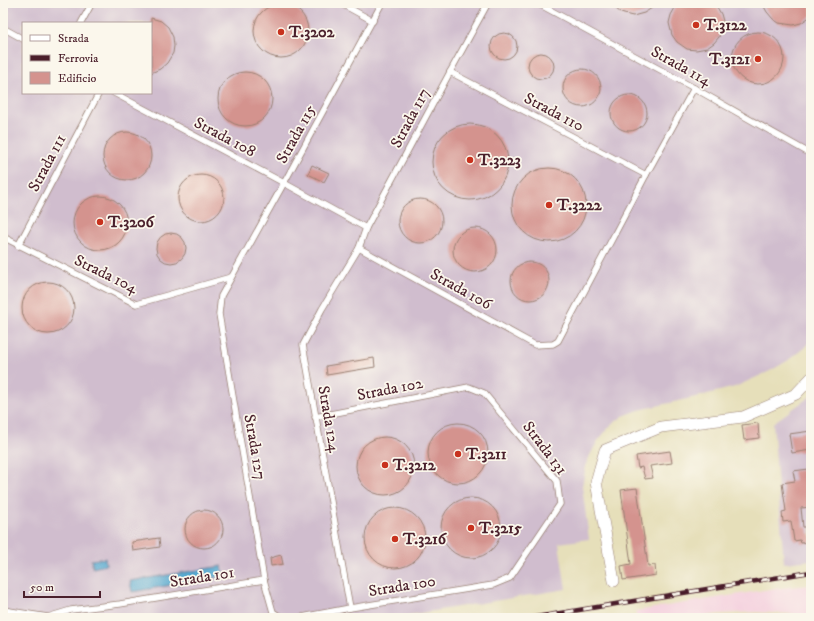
<svg xmlns="http://www.w3.org/2000/svg" width="814" height="621" viewBox="0 0 814 621" font-family="'IM FELL DW Pica',serif">
  <rect width="100%" height="100%" fill="#fbf7ec"/>
  <filter id="ink" filterUnits="userSpaceOnUse"><feTurbulence type="fractalNoise" baseFrequency=".025" numOctaves="2"/><feDisplacementMap in="SourceGraphic" scale="8" xChannelSelector="R" yChannelSelector="G"/><feConvolveMatrix kernelMatrix="1 2 1 2 8 2 1 2 1" color-interpolation-filters="sRGB"/></filter>
  <filter id="wash" filterUnits="userSpaceOnUse"><feTurbulence type="fractalNoise" baseFrequency=".012" numOctaves="4" result="noise"/><feDisplacementMap in="SourceGraphic" scale="16" xChannelSelector="R" yChannelSelector="G"/><feGaussianBlur stdDeviation="0.9" result="paint"/><feColorMatrix in="noise" values="0 0 0 0 0 0 0 0 0 0 0 0 0 0 0 0 0 1.4 0 .05"/><feComposite in="paint" operator="in"/></filter>
  <g filter="url(#wash)">
    <rect width="100%" height="100%" fill="#e6dfba"/>
    <polygon fill="#f4cfde" points="811,585 811,618 798,618 797,614 756,612 718,614 693,618 636,618 636,611 771,589"/>
    <g fill="#d0bdce" fill-rule="evenodd">
      <path d="M3 3H811V340L804 348 787 361 770 371 735 387 700 396 639 410 623 416 610 426 597 442 587 461 582 486 589 539 559 543 566 589 391 618H3ZM23 23H151V93H23Z"/>
      <polygon points="811,396 811,560 784,563 773,423"/>
    </g>
    <g fill="#54a7cf" stroke="#4f637d">
      <polygon points="105,558 106,565 93,568 91,560"/>
      <polygon points="222,566 224,576 132,592 130,581"/>
    </g>
    <g id="blocks">
      <g fill="#d4938e">
        <polygon points="609,3 660,3 644,13 633,16 624,14 621,13"/>
        <polygon points="680,3 712,3 717,7 721,14 723,21 722,29 719,37 714,43 707,48 696,50 687,49 677,42 672,35 669,23 671,15 675,8"/>
        <polygon points="762,3 811,3 811,16 801,23 793,25 779,23 773,19 767,12"/>
        <circle cx="281" cy="31" r="27"/>
        <polygon points="151,18 161,21 168,27 173,37 174,46 173,53 167,63 160,69 151,73"/>
        <circle cx="758" cy="58" r="26"/>
        <circle cx="504" cy="46" r="13"/>
        <circle cx="541" cy="66" r="13"/>
        <circle cx="582" cy="88" r="19"/>
        <circle cx="245" cy="99" r="27"/>
        <circle cx="629" cy="113" r="18"/>
        <circle cx="470" cy="162" r="38"/>
        <circle cx="127" cy="156" r="24"/>
        <polygon points="312,165 329,173 324,182 308,174"/>
        <circle cx="549" cy="205" r="37"/>
        <circle cx="201" cy="198" r="23"/>
        <circle cx="100" cy="223" r="27"/>
        <circle cx="420" cy="221" r="22"/>
        <circle cx="475" cy="250" r="22"/>
        <circle cx="171" cy="248" r="15"/>
        <circle cx="530" cy="281" r="19"/>
        <circle cx="48" cy="308" r="26"/>
        <polygon points="374,358 375,367 327,375 326,366"/>
        <polygon points="758,423 759,438 744,440 742,425"/>
        <circle cx="458" cy="453" r="30"/>
        <polygon points="811,431 811,450 792,453 789,434"/>
        <circle cx="385" cy="466" r="29"/>
        <polygon points="670,451 672,463 650,466 653,478 645,479 642,467 638,468 636,456"/>
        <polygon points="809,469 811,487 811,497 809,497 811,507 801,508 803,527 807,527 808,534 811,533 811,542 801,543 800,540 794,541 791,521 783,522 782,512 786,511 782,483 795,481 793,471"/>
        <polygon points="637,488 648,566 655,565 656,575 623,580 621,566 631,564 621,490"/>
        <circle cx="471" cy="528" r="30"/>
        <circle cx="395" cy="538" r="30"/>
        <circle cx="204" cy="529" r="19"/>
        <polygon points="159,538 160,547 133,551 132,542"/>
        <polygon points="281,555 283,564 271,566 270,558"/>
      </g>
    </g>
  </g>
  <g filter="url(#ink)">
    <use href="#blocks" fill-opacity="0" stroke="#987f72" stroke-width="1"/>
    <g fill="none" stroke-linecap="round" stroke-linejoin="round">
      <g stroke="#987f72" stroke-width="7">
        <g id="lane">
          <polyline points="340,3 373,21"/>
          <polyline points="537,3 694,88 811,154"/>
          <polyline points="81,23 92,3"/>
          <polyline points="3,28 23,39"/>
          <polyline points="450,72 646,175"/>
          <polyline points="114,93 284,183 366,228"/>
          <polyline points="3,237 136,304 231,277"/>
          <polyline points="18,246 99,93"/>
          <polyline points="359,248 535,345 553,344 558,341 646,175 694,88"/>
          <polyline points="350,608 303,345 322,309 359,248 366,228 450,72 488,3"/>
          <polyline points="3,610 48,617 71,610 120,604 264,580"/>
          <polyline points="282,618 273,612 264,580 219,314 221,296 284,183 382,3"/>
          <polyline points="297,618 350,608 493,585 510,578 560,504 557,481 484,393 469,387 315,417"/>
        </g>
      </g>
      <g stroke="#987f72" stroke-width="12">
        <polyline id="street" points="614,581 596,482 605,450 661,427 743,417 796,394 811,378"/>
      </g>
      <use href="#lane" stroke="#fff" stroke-width="5.5"/>
      <use href="#street" stroke="#fff" stroke-width="11"/>
      <g stroke="#4a1f2b" stroke-width="4.5">
        <polyline id="rail" points="530,618 811,572"/>
      </g>
      <use href="#rail" stroke="#fbf7ec" stroke-width="3" stroke-dasharray="9" stroke-linecap="butt"/>
    </g>
  </g>
  <g fill="#c8321e" stroke="#fbf7ec" stroke-width="1.5">
    <circle cx="696" cy="25" r="4"/>
    <circle cx="281" cy="32" r="4"/>
    <circle cx="758" cy="59" r="4"/>
    <circle cx="470" cy="160" r="4"/>
    <circle cx="549" cy="205" r="4"/>
    <circle cx="100" cy="222" r="4"/>
    <circle cx="458" cy="454" r="4"/>
    <circle cx="385" cy="465" r="4"/>
    <circle cx="471" cy="528" r="4"/>
    <circle cx="395" cy="539" r="4"/>
  </g>
  <g text-anchor="middle" dominant-baseline="central" stroke-width="3.5" stroke-linejoin="round" paint-order="stroke">
    <g font-size="16" font-weight="bold" fill="#4a1f2b" stroke="#fbf7ec" text-anchor="start">
      <text x="704" y="25">T.3122</text>
      <text x="289" y="32">T.3202</text>
      <text x="750" y="59" text-anchor="end">T.3121</text>
      <text x="478" y="160">T.3223</text>
      <text x="557" y="205">T.3222</text>
      <text x="108" y="222">T.3206</text>
      <text x="466" y="454">T.3211</text>
      <text x="393" y="465">T.3212</text>
      <text x="479" y="528">T.3215</text>
      <text x="403" y="539">T.3216</text>
    </g>
    <g font-size="16" fill="#4a1f2b" stroke="#fbf7ec">
      <text transform="translate(681 66) rotate(29)">Strada 114</text>
      <text transform="translate(554 112) rotate(28)">Strada 110</text>
      <text transform="translate(410 118) rotate(-62)">Strada 117</text>
      <text transform="translate(296 134) rotate(-61)">Strada 115</text>
      <text transform="translate(225 137) rotate(28)">Strada 108</text>
      <text transform="translate(47 163) rotate(-62)">Strada 111</text>
      <text transform="translate(106 274) rotate(26)">Strada 104</text>
      <text transform="translate(461 289) rotate(29)">Strada 106</text>
      <text transform="translate(390 389) rotate(-11)">Strada 102</text>
      <text transform="translate(329 419) rotate(80)">Strada 124</text>
      <text transform="translate(255 447) rotate(80)">Strada 127</text>
      <text transform="translate(545 448) rotate(53)">Strada 131</text>
      <text transform="translate(202 577) rotate(-9)">Strada 101</text>
      <text transform="translate(402 586) rotate(-9)">Strada 100</text>
    </g>
  </g>
  <rect width="814" height="621" fill="none" stroke="#fbf7ec" stroke-width="16"/>
  <rect x="22" y="22" width="130" height="72" fill="#fbf7ec" stroke="#b4a19f"/>
  <rect x="30" y="35" width="20" height="6" fill="#ffffff" stroke="#b4a19f"/>
  <text x="58" y="42" font-size="12" fill="#4a1f2b">Strada</text>
  <rect x="30" y="55" width="20" height="6" fill="#4a1f2b" stroke="#b4a19f"/>
  <text x="58" y="62" font-size="12" fill="#4a1f2b">Ferrovia</text>
  <rect x="30" y="72" width="20" height="12" fill="#d4938e" stroke="#b4a19f"/>
  <text x="58" y="82" font-size="12" fill="#4a1f2b">Edificio</text>
  <path d="M24 591v6h76v-6" fill="none" stroke="#4a1f2b" stroke-width="2"/>
  <text x="30" y="591" font-size="12" fill="#4a1f2b" stroke="#fbf7ec" stroke-width="3" paint-order="stroke">50 m</text>
</svg>
